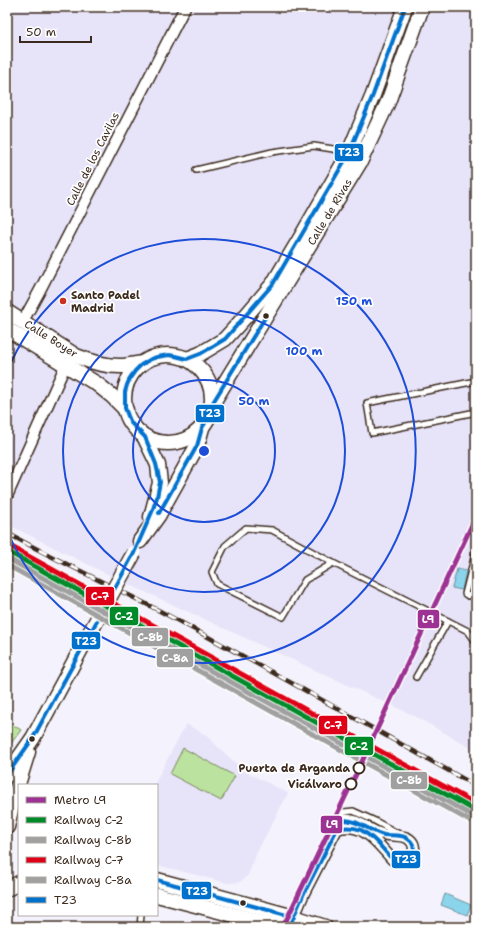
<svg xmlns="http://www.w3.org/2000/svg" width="483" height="934" viewBox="0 0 483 934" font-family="'Shantell Sans',sans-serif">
  <rect width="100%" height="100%" fill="#f4f2fc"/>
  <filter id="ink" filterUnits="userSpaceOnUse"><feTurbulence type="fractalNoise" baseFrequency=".025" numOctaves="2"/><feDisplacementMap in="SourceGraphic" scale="8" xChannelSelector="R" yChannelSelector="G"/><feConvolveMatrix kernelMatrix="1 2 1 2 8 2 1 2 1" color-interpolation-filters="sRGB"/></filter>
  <g filter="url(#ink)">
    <g fill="#e7e3f9">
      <polygon points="7,7 476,7 476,751 415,716 115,578 7,524"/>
      <polygon points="186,724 204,734 244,771 288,793 257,852 248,875 240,882 228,883 157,865 157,785 154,785"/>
    </g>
    <g fill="#bbe29e" stroke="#7b865e">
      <polygon points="7,721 21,730 7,749"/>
      <polygon points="183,748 235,776 221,801 170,774"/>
    </g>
    <g fill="#8bd5ec" stroke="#6b919a">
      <polygon points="457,569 466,571 462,590 452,588"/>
      <polygon points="445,894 471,905 467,915 441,905"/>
    </g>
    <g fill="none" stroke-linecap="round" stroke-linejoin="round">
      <g stroke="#3b2a1e" stroke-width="8">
        <g id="service">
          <polyline points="196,170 272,152 314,146 333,149 347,155"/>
          <polyline points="476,381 367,403 372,433 476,412"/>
          <polygon points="246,528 272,530 333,563 305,580 283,617 217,584 212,572 225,546"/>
          <polyline points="476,550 465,594 468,596 476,594"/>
          <polyline points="333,563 468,631 476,642"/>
          <polyline points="416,677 448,621"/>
          <polyline points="340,820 344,812 353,811 375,821 397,833"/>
          <polyline points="140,927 141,915"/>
        </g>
      </g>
      <g stroke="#3b2a1e" stroke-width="13">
        <g id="minor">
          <polyline points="23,321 39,292 185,7"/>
          <polyline points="7,496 66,364"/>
          <path d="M294 917 304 893 337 829 340 821C351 815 368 829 379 833 388 837 403 834 409 839 422 849 407 867 392 859 377 843 363 821 337 829"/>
        </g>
      </g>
      <g stroke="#3b2a1e" stroke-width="16">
        <polyline id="tertiary" points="289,927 294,917"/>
      </g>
      <g stroke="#3b2a1e" stroke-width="17">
        <g id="secondary">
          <path d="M7 312 76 356C91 362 108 367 124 366 130 365 137 364 143 363"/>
          <polyline points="7,329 97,384 112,396 126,410"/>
          <circle cx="168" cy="399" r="44"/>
          <polyline points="187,359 200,354 225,339 244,318 273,284 301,237 348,155 373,95 405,7"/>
          <polyline points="212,404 360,162 388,102 422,7"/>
          <polyline points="144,436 158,465 160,483 151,517"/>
          <polyline points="140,541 158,516 197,446 202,428"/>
          <polyline points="7,775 33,738 88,636"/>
          <polyline points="7,827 14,797 28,752"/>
          <polyline points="157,880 294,917 325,927"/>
          <polyline points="7,889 19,883"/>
          <polyline points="157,895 280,927"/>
        </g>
      </g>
      <use href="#service" stroke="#fff" stroke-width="5"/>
      <use href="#minor" stroke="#fff" stroke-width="10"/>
      <use href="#tertiary" stroke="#fff" stroke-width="13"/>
      <use href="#secondary" stroke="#fff" stroke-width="14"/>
      <g stroke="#3b2a1e" stroke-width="4.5">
        <g id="rail">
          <path d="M7 533C56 560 108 584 158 610 265 667 370 727 476 786"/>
          <polyline points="7,560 476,822"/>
        </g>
      </g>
      <use href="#rail" stroke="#fff" stroke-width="3" stroke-dasharray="9" stroke-linecap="butt"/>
      <g stroke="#3b2a1e" stroke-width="17" stroke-linecap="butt">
        <polyline id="secondary-bridge" points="88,636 134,553"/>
      </g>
      <use href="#secondary-bridge" stroke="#fff" stroke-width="14"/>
      <g stroke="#fff" stroke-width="7">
        <g id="bus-1">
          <polyline points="159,513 197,446 202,428 209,417 212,404 266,316"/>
          <polyline points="7,775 33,738 134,553 152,512 157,497 160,482 156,464 145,437 131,423 128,416 125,408 125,392 127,385 130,378 135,371 141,365 151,359 157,357 169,355 175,356 187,359 200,354 225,339 273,284 348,155 373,95 405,7"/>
          <path d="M344 820C359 820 370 832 384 835 392 836 402 834 408 839 413 842 415 847 413 852 410 860 400 863 393 859 389 857 387 853 384 850 378 843 370 835 361 830 353 827 345 827 337 829L340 821Z"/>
          <polyline points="157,880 294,917"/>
          <polyline points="289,927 304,893 337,829"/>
        </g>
      </g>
      <use href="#bus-1" stroke="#0072ce" stroke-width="4"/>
      <g stroke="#fff" stroke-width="8">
        <polyline id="rail-1" points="7,551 476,811"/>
      </g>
      <g stroke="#fff" stroke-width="8">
        <polyline id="rail-2" points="7,558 473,816"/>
      </g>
      <g stroke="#fff" stroke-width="8">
        <polyline id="rail-3" points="10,546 476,804"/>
      </g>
      <g stroke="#fff" stroke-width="8">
        <polyline id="rail-4" points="7,565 470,821"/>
      </g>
      <use href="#rail-1" stroke="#008a29" stroke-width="5"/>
      <use href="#rail-2" stroke="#a0a0a0" stroke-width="5"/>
      <use href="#rail-3" stroke="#de0118" stroke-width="5"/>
      <use href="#rail-4" stroke="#a0a0a0" stroke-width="5"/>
      <g stroke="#fff" stroke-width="8">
        <polyline id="metro-1" points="283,927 359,768 476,516"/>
      </g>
      <use href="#metro-1" stroke="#9c3293" stroke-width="5"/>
    </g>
  </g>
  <g fill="none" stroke="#1d4ed8" stroke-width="2">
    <circle cx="204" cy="451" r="71"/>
    <circle cx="204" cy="451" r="141"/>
    <path d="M7 372A212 212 0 1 1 7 530"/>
  </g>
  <circle fill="#c8321e" stroke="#fff" stroke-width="1.5" cx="63" cy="301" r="4"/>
  <g fill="#3b2a1e" stroke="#fff" stroke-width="1.5">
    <circle cx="266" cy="316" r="3.5"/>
    <circle cx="32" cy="739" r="3.5"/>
    <circle cx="243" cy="903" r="3.5"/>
  </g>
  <g fill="#fff" stroke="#3b2a1e" stroke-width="2">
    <circle cx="359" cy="768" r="5.5"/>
    <circle cx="351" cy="784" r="5.5"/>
  </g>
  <g text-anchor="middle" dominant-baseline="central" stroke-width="3.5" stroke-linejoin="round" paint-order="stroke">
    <g font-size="11" fill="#3b2a1e" stroke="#fff">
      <text transform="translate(93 159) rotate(-63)">Calle de los Cavilas</text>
      <text transform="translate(330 212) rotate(-59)">Calle de Rivas</text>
      <text transform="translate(51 339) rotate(32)">Calle Boyer</text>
    </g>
    <g font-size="11" font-weight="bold" fill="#3b2a1e" stroke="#fff" text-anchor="start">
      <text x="71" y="295">Santo Padel<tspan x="71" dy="13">Madrid</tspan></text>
    </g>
    <g font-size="11" font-weight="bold" fill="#3b2a1e" stroke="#fff" text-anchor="end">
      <text x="350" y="768">Puerta de Arganda</text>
      <text x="342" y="784">Vicálvaro</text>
    </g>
  </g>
  <circle cx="204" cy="451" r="6" fill="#1d4ed8" stroke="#fff" stroke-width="2"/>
  <g font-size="12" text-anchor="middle" font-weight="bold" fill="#1d4ed8" stroke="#fff" stroke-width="3.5" stroke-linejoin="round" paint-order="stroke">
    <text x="354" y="305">150 m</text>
    <text x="304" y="355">100 m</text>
    <text x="254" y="405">50 m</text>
  </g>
  <g stroke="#fff" stroke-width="1.5">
    <rect x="334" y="143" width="30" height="19" rx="4" fill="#0072ce"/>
    <rect x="195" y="404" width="30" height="19" rx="4" fill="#0072ce"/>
    <rect x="85" y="586" width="30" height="20" rx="4" fill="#de0118"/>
    <rect x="109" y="606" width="30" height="20" rx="4" fill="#008a29"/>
    <rect x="417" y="609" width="23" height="20" rx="4" fill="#9c3293"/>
    <rect x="131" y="627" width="38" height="20" rx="4" fill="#a0a0a0"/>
    <rect x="71" y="631" width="30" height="19" rx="4" fill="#0072ce"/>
    <rect x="156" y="648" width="38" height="20" rx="4" fill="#a0a0a0"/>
    <rect x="318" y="715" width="30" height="20" rx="4" fill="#de0118"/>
    <rect x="344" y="736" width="30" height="20" rx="4" fill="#008a29"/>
    <rect x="390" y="771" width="38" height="19" rx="4" fill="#a0a0a0"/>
    <rect x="320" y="815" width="23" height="19" rx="4" fill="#9c3293"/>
    <rect x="391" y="850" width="30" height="19" rx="4" fill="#0072ce"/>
    <rect x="181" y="881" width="31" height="19" rx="4" fill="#0072ce"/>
  </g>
  <g font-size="11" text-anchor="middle" font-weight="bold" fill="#fff">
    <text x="349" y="156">T23</text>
    <text x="210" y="417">T23</text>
    <text x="100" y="600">C-7</text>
    <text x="124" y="620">C-2</text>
    <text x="428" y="623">L9</text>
    <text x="150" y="641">C-8b</text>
    <text x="86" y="645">T23</text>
    <text x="175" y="662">C-8a</text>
    <text x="333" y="729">C-7</text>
    <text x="359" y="750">C-2</text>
    <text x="409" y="784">C-8b</text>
    <text x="332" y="828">L9</text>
    <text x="406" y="863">T23</text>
    <text x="197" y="895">T23</text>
  </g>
  <rect width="483" height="934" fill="none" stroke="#fff" stroke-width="24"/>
  <rect x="12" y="12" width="459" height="910" fill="none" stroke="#3b2a1e" stroke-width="1.5" filter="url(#ink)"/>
  <rect x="18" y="784" width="140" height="132" fill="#ffffff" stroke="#b1aaa5"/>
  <rect x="26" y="797" width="20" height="6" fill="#9c3293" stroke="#b1aaa5"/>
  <text x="54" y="804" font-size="12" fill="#3b2a1e">Metro L9</text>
  <rect x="26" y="817" width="20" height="6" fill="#008a29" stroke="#b1aaa5"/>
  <text x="54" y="824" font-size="12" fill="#3b2a1e">Railway C-2</text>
  <rect x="26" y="837" width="20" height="6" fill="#a0a0a0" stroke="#b1aaa5"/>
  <text x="54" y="844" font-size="12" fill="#3b2a1e">Railway C-8b</text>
  <rect x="26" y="857" width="20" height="6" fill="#de0118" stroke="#b1aaa5"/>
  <text x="54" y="864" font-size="12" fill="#3b2a1e">Railway C-7</text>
  <rect x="26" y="877" width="20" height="6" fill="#a0a0a0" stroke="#b1aaa5"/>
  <text x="54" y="884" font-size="12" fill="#3b2a1e">Railway C-8a</text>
  <rect x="26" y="897" width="20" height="6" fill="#0072ce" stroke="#b1aaa5"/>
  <text x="54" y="904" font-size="12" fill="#3b2a1e">T23</text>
  <path d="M20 36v6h71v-6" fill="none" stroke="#3b2a1e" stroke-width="2"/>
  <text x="26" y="36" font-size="12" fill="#3b2a1e" stroke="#ffffff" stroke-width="3" paint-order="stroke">50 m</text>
</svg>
